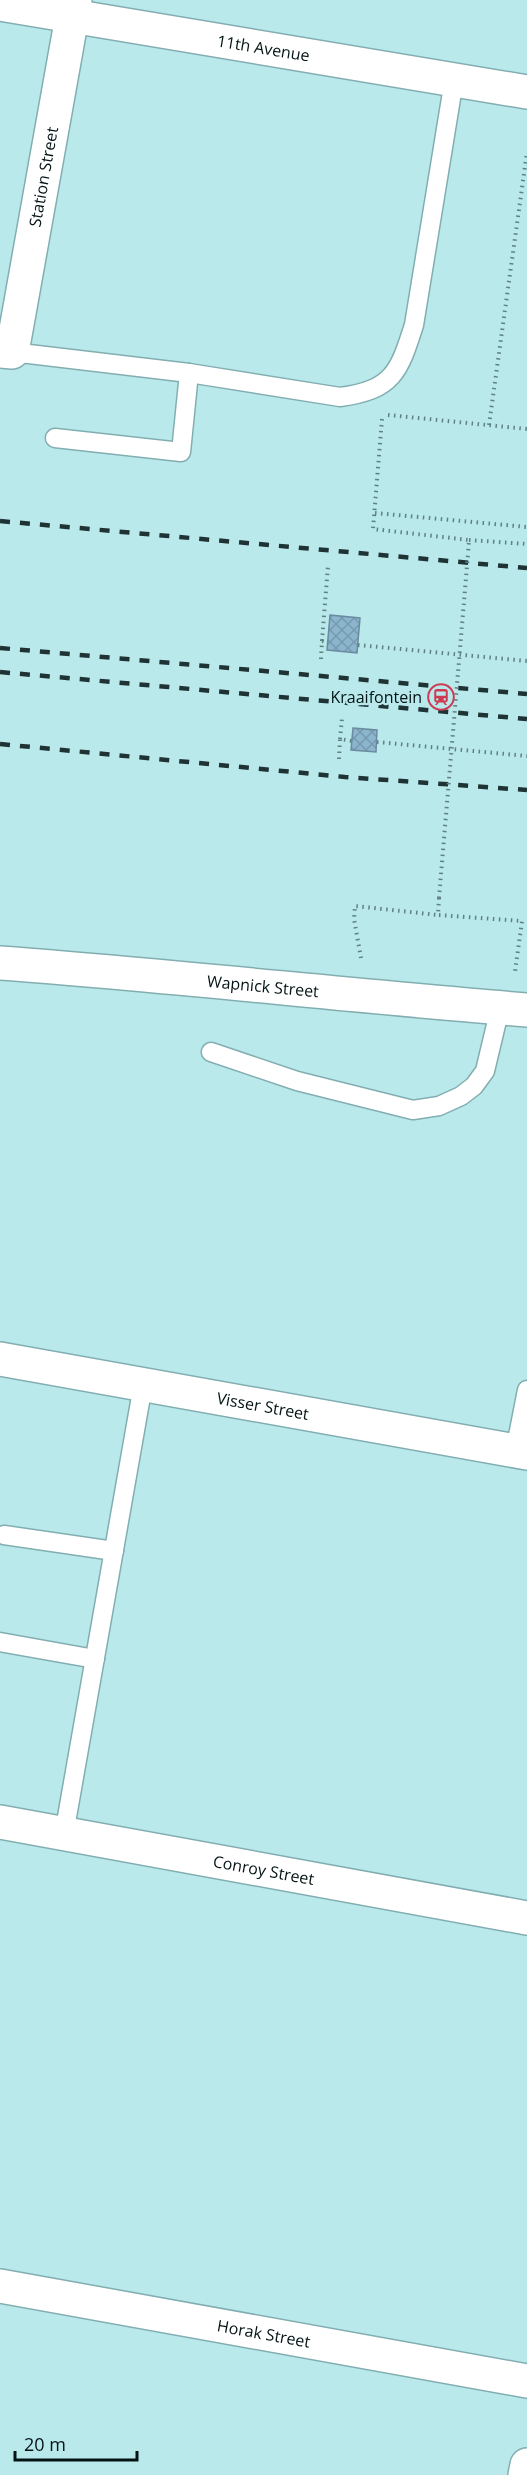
<svg xmlns="http://www.w3.org/2000/svg" width="527" height="2475" viewBox="0 0 527 2475" font-family="'Open Sans',sans-serif">
  <defs>
    <pattern id="building-cross-hatch" width="8" height="8" patternUnits="userSpaceOnUse" patternTransform="scale(1.5)"><rect width="8" height="8" fill="#8bb4cd"/><path d="M0 0l8 8M0 8l8-8" fill="none" stroke="#769aaf"/></pattern>
  </defs>
  <rect width="100%" height="100%" fill="#bae9ec"/>
  <g fill="url(#building-cross-hatch)" stroke="#6b8ba0" stroke-width="1.5">
    <polygon points="330,615 360,618 357,653 327,650"/>
    <polygon points="353,728 377,730 376,752 351,750"/>
  </g>
  <g fill="none" stroke-linecap="round" stroke-linejoin="round">
    <g stroke="#82aeb1" stroke-width="21">
      <g id="service">
        <path d="M12 352 189 373 340 397C393 390 399 372 414 325L454 80"/>
        <polyline points="55,438 181,452 189,373"/>
        <polyline points="211,1052 297,1081 413,1110 439,1106 461,1096 474,1086 485,1071 500,1008"/>
        <polyline points="515,1451 527,1390"/>
        <polyline points="4,1535 114,1551"/>
        <polyline points="0,1642 95,1659"/>
        <polyline points="64,1834 143,1385"/>
      </g>
    </g>
    <g stroke="#82aeb1" stroke-width="36">
      <g id="minor">
        <path id="s1" d="M0 4 527 92"/>
        <path id="s2" d="M0 351 12 352 75 0"/>
        <path id="s3" d="M0 963C176 976 351 996 527 1010"/>
        <path id="s4" d="M0 1359 527 1453"/>
        <path id="s5" d="M0 1822 527 1918"/>
        <path id="s6" d="M0 2286 527 2381"/>
        <polyline points="525,2475 527,2465"/>
      </g>
    </g>
    <g stroke="#608082" stroke-width="4" stroke-dasharray="1.5 4.5" stroke-linecap="butt">
      <polyline points="388,415 527,429"/>
      <polyline points="382,419 373,529 469,540 468,554"/>
      <polyline points="489,425 527,152"/>
      <polyline points="375,513 527,527"/>
      <polyline points="469,540 527,544"/>
      <polyline points="322,641 328,566"/>
      <polyline points="358,645 527,661"/>
      <polyline points="321,659 322,641 328,642"/>
      <polyline points="340,739 342,718"/>
      <polyline points="377,742 527,756"/>
      <polyline points="339,759 340,739 352,741"/>
      <polyline points="439,898 438,915 522,921 515,972"/>
      <polyline points="361,958 354,919 355,906 438,915"/>
    </g>
    <use href="#service" stroke="#fff" stroke-width="18"/>
    <use href="#minor" stroke="#fff" stroke-width="33"/>
    <g stroke="#1f3335" stroke-width="4.5" stroke-dasharray="10 10" stroke-linecap="butt">
      <polyline points="0,521 527,568"/>
      <polyline points="0,648 527,694"/>
      <polyline points="0,672 527,719"/>
      <polyline points="0,744 345,777 527,790"/>
    </g>
    <polyline stroke="#608082" stroke-width="4" stroke-dasharray="1.5 4.5" stroke-linecap="butt" points="439,898 468,554"/>
  </g>
  <defs>
    <g id="station-ring" transform="scale(1.35)"><circle r="9.5" fill="#bae9ec" stroke="#cd3c52" stroke-width="1.5"/><path d="M-3-6H3Q5-6 5-4V2Q5 4 3 4L4.5 6H3L1.5 4h-3L-3 6H-4.5L-3 4Q-5 4-5 2V-4Q-5-6-3-6ZM-3.5-4v3h7v-3ZM-3.5 1v1.5H-2V1ZM2 1v1.5H3.5V1Z" fill="#cd3c52"/></g>
  </defs>
  <g fill-rule="evenodd">
    <use href="#station-ring" x="441" y="697"/>
  </g>
  <g text-anchor="middle" dominant-baseline="central" stroke-width="4.5" stroke-linejoin="round" paint-order="stroke">
    <g font-size="16" fill="#041415" stroke="#bae9ec">
      <text stroke="none"><textPath href="#s1" startOffset="267">11th Avenue</textPath></text>
      <text stroke="none"><textPath href="#s2" startOffset="190">Station Street</textPath></text>
      <text stroke="none"><textPath href="#s3" startOffset="264">Wapnick Street</textPath></text>
      <text stroke="none"><textPath href="#s4" startOffset="267">Visser Street</textPath></text>
      <text stroke="none"><textPath href="#s5" startOffset="268">Conroy Street</textPath></text>
      <text stroke="none"><textPath href="#s6" startOffset="268">Horak Street</textPath></text>
    </g>
    <g font-size="16" fill="#041415" stroke="#bae9ec" text-anchor="end">
      <text x="422" y="697">Kraaifontein</text>
    </g>
  </g>
  <path d="M15 2451v9h122v-9" fill="none" stroke="#041415" stroke-width="3"/>
  <text x="24" y="2451" font-size="18" fill="#041415" stroke="#bae9ec" stroke-width="4.5" paint-order="stroke">20 m</text>
</svg>
